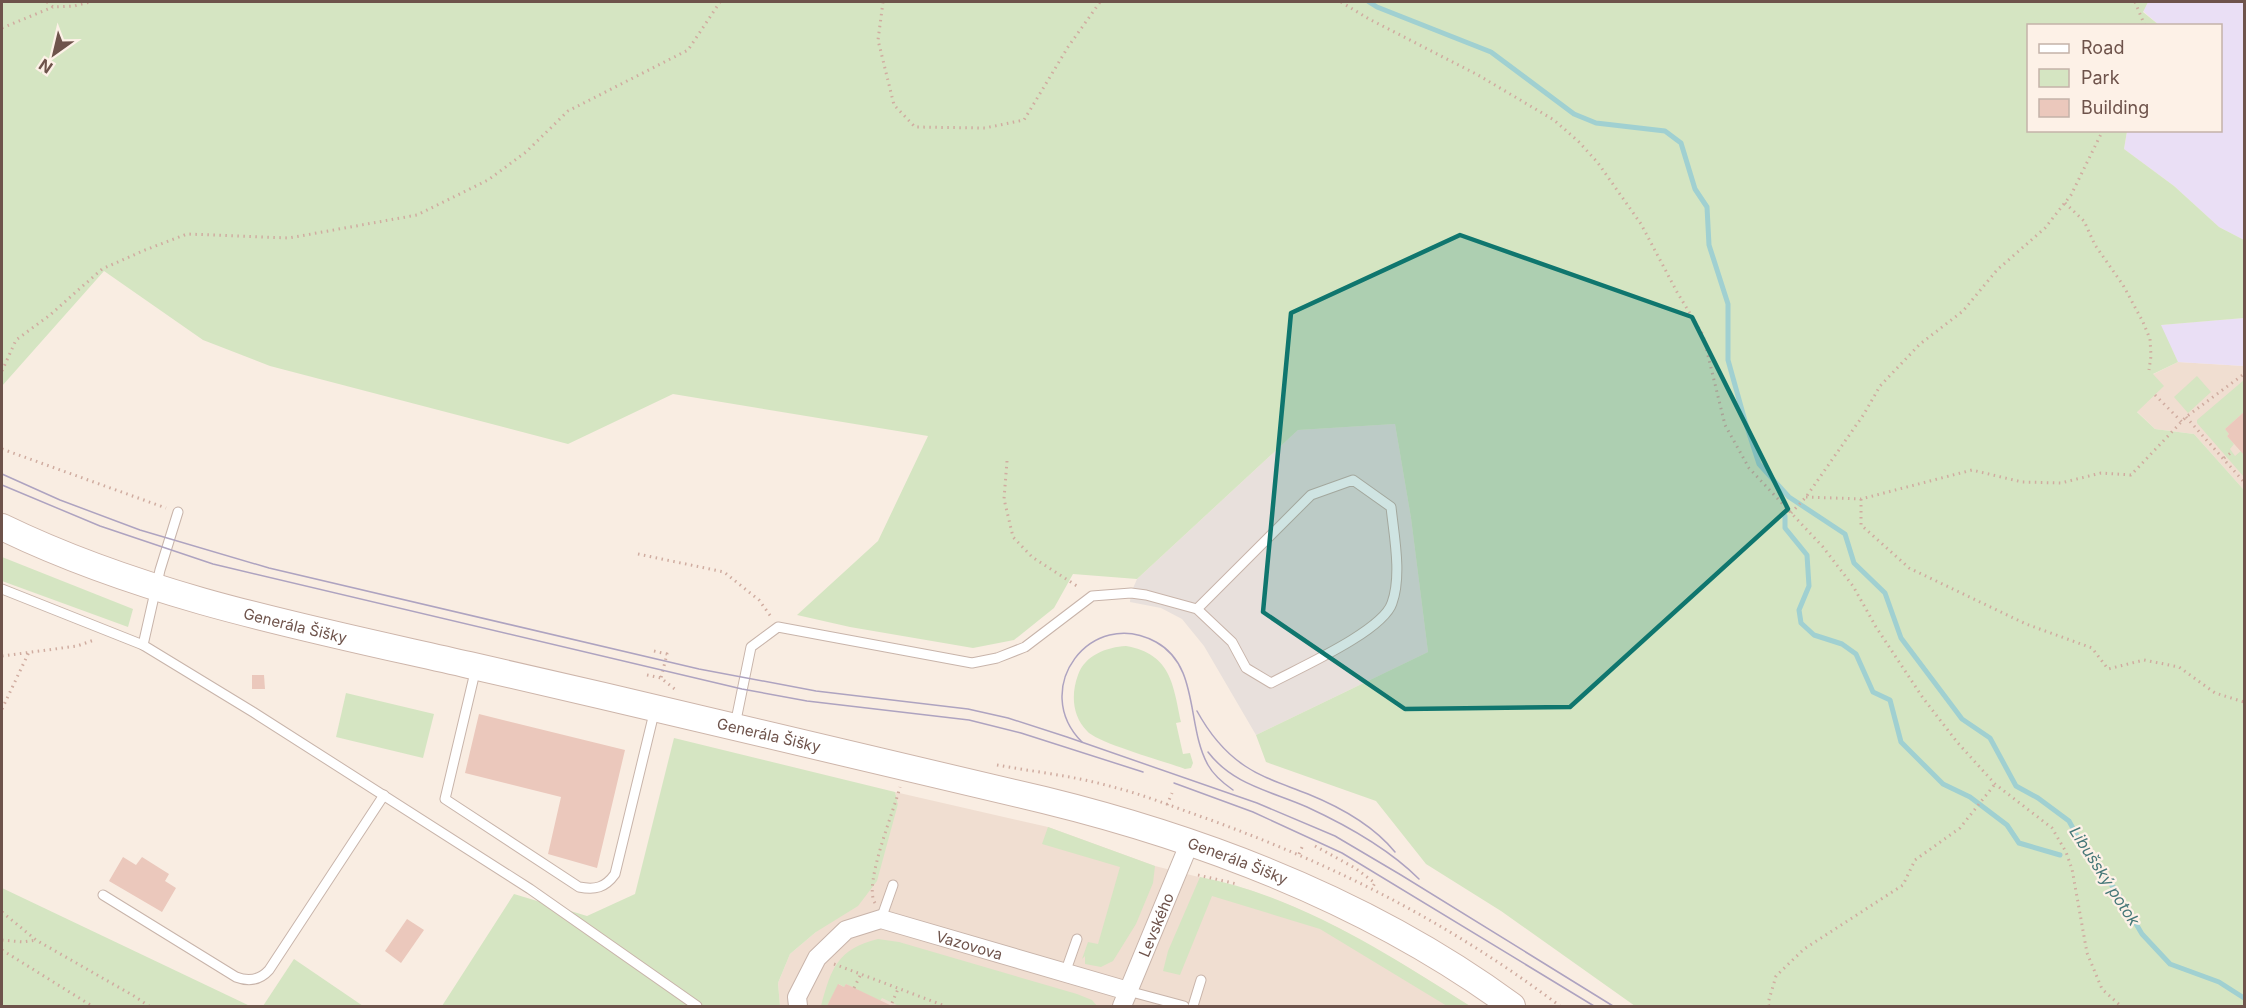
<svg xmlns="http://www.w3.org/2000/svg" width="2246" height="1008" viewBox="0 0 2246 1008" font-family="Inter,sans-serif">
  <rect width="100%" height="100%" fill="#f9ede2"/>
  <g fill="#f0ded1">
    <polygon points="2178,362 2244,366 2244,490 2194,434 2155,429 2117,392"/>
    <polygon points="895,792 1048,827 1155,866 1250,890 1292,906 1339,928 1409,968 1470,1006 780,1006 778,983 790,954 816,932 898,804"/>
  </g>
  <polygon fill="#e8e0dc" points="1395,424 1411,518 1428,652 1256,735 1204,646 1182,619 1161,608 1130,602 1131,593 1137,579 1298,430"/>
  <g fill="#eadff5">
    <polygon points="2148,2 2244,2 2244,240 2219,227 2174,186 2124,149 2127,131 2220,130 2220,26 2159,25 2143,11"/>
    <polygon points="2244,318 2244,366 2178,362 2160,325"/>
  </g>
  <g fill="#d5e5c2">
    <polygon points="2,2 2148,2 2143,12 2159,25 2028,26 2028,130 2127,131 2124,149 2174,186 2219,227 2244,240 2244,318 2161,325 2178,362 2153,374 2164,386 2137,412 2155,429 2194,434 2244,490 2244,1006 1635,1006 1501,911 1426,864 1376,801 1266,762 1256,735 1428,652 1411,518 1395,424 1298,430 1137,579 1073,574 1054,608 1014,640 973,648 850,627 797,615 878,541 928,436 673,394 568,444 270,366 203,340 104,271 2,386"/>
    <polygon points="2197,376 2211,392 2188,413 2174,397"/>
    <polygon points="2244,380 2244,412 2225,429 2229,434 2227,436 2234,444 2230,449 2235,456 2241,451 2244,455 2244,477 2197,423 2197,420"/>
    <polygon points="2,557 133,609 128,627 2,581"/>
    <path d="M1126 646C1171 654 1173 684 1181 722L1176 723 1183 754 1190 753 1193 763 1191 768 1185 769C1167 762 1097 743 1087 731 1072 716 1071 694 1078 675 1085 655 1107 647 1126 646Z"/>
    <polygon points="346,693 434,714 423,758 336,737"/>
    <polygon points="674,738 895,792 898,804 877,881 858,906 816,932 790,954 778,983 780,1006 442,1006 514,894 587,916 635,894"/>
    <polygon points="1048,827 1155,866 1153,883 1136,924 1113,961 1101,967 1085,964 1085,956 1082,959 1088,942 1098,944 1120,867 1042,844"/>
    <path d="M1200 877C1298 896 1386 953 1470 1006H1447L1320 929 1212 896 1180 975 1163 971 1168 951Z"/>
    <polygon points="2,888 250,1006 2,1006"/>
    <path d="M878 939 899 942 1077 994 1092 1000 1097 1006H899L882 998 880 1001 846 984 844 987 839 984 827 1006H821C831 969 837 949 878 939Z"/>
    <polygon points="294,959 363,1006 263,1006"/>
  </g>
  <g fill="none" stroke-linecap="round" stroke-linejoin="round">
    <g stroke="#a0d0d1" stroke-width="5">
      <polyline points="1369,2 1377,7 1491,52 1574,114 1596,123 1665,131 1681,143 1695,189 1707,207 1709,245 1728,304 1728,360 1745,421 1759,464 1789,497 1845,534 1854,563 1885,593 1901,638 1962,719 1990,738 2016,786 2038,798 2069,821 2092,863 2116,890 2142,934 2170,964 2219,982 2244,998"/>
      <polyline points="1785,516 1785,528 1807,555 1809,586 1799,610 1801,623 1814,635 1842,644 1856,654 1873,692 1890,700 1901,742 1943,784 1970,797 2007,825 2019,843 2060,855"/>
    </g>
  </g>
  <g fill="#ebc8bc">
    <polygon points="2244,412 2244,455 2227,436 2229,434 2225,429"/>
    <polygon points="252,675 264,675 265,689 252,689"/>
    <polygon points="479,714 625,750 597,868 548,854 561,797 465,773"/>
    <polygon points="123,857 136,865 142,857 169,874 165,881 176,888 162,912 109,881"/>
    <polygon points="407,919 424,930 401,963 385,951"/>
    <polygon points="838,984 844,987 846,984 892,1006 827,1006"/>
  </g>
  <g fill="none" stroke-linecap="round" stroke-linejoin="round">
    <g stroke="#c8b4aa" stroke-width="11">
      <g id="service">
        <polyline points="178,512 160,570 143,645 253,712 530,889 697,1006"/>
        <polyline points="2,589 143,645"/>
        <path d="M476 668 445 799 579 887C595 890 605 888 615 874L655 709"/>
        <path d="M735 725 751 647 778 627 972 663 997 658 1025 647 1092 596 1131 593 1146 595 1197 609 1232 642 1246 668 1271 683C1299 668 1383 631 1392 603 1402 575 1394 536 1391 507L1353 480 1311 495 1197 609"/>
        <path d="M103 895 236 977C249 982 260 980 269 970L384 795"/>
        <polyline points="881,919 893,885"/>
        <polyline points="1065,973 1077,939"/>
        <polyline points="1128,991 1184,1006"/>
        <polyline points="1193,1006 1201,980"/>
      </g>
    </g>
    <g stroke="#c8b4aa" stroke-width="20">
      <g id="minor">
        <path id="s1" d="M798 1006 797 997 817 958 846 930 881 919 1128 991"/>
        <path id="s2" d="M1122 1006 1190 842"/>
      </g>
    </g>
    <g stroke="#cdb5aa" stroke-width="28">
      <g id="secondary">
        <path id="s3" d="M2 527C148 598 311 629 469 665 661 709 853 754 1044 800 1211 841 1373 904 1512 1006"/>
      </g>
    </g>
    <g stroke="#d0aca0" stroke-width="3" stroke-dasharray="1.5 4.5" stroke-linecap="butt">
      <polyline points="47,2 53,7 74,6 90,2"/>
      <polyline points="883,2 878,40 894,105 915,127 985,128 1024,120 1068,47 1100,2"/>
      <polyline points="1341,2 1369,19 1478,75 1554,120 1579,142 1598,163 1641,224 1677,292 1703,335 1725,425 1749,468 1823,547 1853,586 1876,627 1923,698 1957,742 1995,784 2052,828 2066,852 2072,869 2087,953 2102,989 2121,1006"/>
      <polyline points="2135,2 2145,26"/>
      <polyline points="2,28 53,7"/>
      <polyline points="2065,203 2084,221 2095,245 2123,285 2143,322 2150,339 2151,356 2149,370"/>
      <polyline points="2,371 16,340 50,315 102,269 145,250 187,234 289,238 417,215 488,180 526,152 568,111 688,50 720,2"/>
      <polyline points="2155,395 2182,422"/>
      <polyline points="2186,417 2244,482"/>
      <polyline points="2,449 166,508"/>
      <polyline points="2224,458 2232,452"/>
      <polyline points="1007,461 1004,499 1013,537 1032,557 1080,588"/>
      <polyline points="1806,497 1861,499 1972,470 2022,482 2061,483 2101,473 2131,475 2186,417 2244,374"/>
      <polyline points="1861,499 1861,525 1909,568 2026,624 2092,648 2108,669 2144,660 2179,667 2215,693 2244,702"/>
      <polyline points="1791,513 1806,497 1864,414 1880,386 1920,344 1963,311 1997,270 2045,228 2071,195 2103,130"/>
      <polyline points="638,554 724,572 759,600 772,618"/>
      <polyline points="654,651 667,654 661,678"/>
      <polyline points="2,656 77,646 94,640"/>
      <polyline points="647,675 661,678 676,690"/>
      <polyline points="2,709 29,652"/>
      <path d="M997 765C1035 772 1075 776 1113 787 1145 795 1176 808 1208 819 1339 867 1448 922 1560 1006"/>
      <polyline points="1167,805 1172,793"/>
      <polyline points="1315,846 1355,868 1375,883 1372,888"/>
      <polyline points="1299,854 1303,845"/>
      <polyline points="1198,875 1237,884"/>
      <path d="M875 903C863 885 894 811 900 787"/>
      <polyline points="2,912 36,940 134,996 149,1006"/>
      <polyline points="2,940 23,942 36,940"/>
      <polyline points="2,950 92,1006"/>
      <polyline points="834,964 945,1006"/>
      <polyline points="854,988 861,974"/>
      <polyline points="892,1003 898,989"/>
      <polyline points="1769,1006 1768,1003 1776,976 1804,949 1903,885 1915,860 1960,828 1995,784"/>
    </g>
    <use href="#service" stroke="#fff" stroke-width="9"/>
    <use href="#minor" stroke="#fff" stroke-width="18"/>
    <use href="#secondary" stroke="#fff" stroke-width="26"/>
    <g stroke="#aea3c0" stroke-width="1.5">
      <polyline points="2,474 60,500 140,530 269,568 699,669 816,691 968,709 1008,718 1067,737 1257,803 1335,836 1401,875 1613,1006"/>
      <polyline points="2,485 100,526 213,564 742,689 807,701 969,720 1021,733 1143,772"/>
      <path d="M1197 711C1209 733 1224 752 1245 766 1264 779 1286 785 1308 794 1340 807 1373 825 1395 852"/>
      <path d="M1082 742C1029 689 1091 606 1156 642 1200 666 1186 726 1208 765 1214 776 1223 783 1233 790"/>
      <path d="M1208 752C1233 785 1271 791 1307 807 1346 825 1388 848 1419 879"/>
      <polyline points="1174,783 1253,812 1342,853 1594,1006"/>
    </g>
  </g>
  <path fill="#0f766e" fill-opacity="0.2" stroke="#0f766e" stroke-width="4.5" stroke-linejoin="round" d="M1460 235 1692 317 1788 509 1570 707 1405 709 1263 612 1291 313Z"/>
  <g text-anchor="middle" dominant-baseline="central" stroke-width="4.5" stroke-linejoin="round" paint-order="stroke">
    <g font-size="15" fill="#6e534b" stroke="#fdf1e7">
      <text stroke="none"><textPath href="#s3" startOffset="310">Generála Šišky</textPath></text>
      <text stroke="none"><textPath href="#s3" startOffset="796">Generála Šišky</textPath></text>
      <text stroke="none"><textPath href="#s3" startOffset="1282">Generála Šišky</textPath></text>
      <text stroke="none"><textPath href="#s2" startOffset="88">Levského</textPath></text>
      <text stroke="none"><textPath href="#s1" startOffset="222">Vazovova</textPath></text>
    </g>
    <g font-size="16" font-style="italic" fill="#457778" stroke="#fdf1e7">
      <text transform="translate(2105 876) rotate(57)">Libušský potok</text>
    </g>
  </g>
  <rect width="2246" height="1008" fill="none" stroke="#6e534b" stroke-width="6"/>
  <rect x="2027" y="24" width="195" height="108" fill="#fdf1e7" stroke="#c4b2a9" stroke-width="1.5"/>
  <rect x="2039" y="44" width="30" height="9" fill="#ffffff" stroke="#c4b2a9" stroke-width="1.5"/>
  <text x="2081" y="54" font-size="18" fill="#6e534b">Road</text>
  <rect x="2039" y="69" width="30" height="18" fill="#d5e5c2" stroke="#c4b2a9" stroke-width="1.5"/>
  <text x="2081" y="84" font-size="18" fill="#6e534b">Park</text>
  <rect x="2039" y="99" width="30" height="18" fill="#ebc8bc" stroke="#c4b2a9" stroke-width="1.5"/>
  <text x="2081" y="114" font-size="18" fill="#6e534b">Building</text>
  <g transform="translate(54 54) rotate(214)" stroke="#fdf1e7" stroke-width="4.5" paint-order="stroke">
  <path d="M0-4.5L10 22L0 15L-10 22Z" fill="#6e534b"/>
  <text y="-9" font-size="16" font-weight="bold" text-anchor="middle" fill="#6e534b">N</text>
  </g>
</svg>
